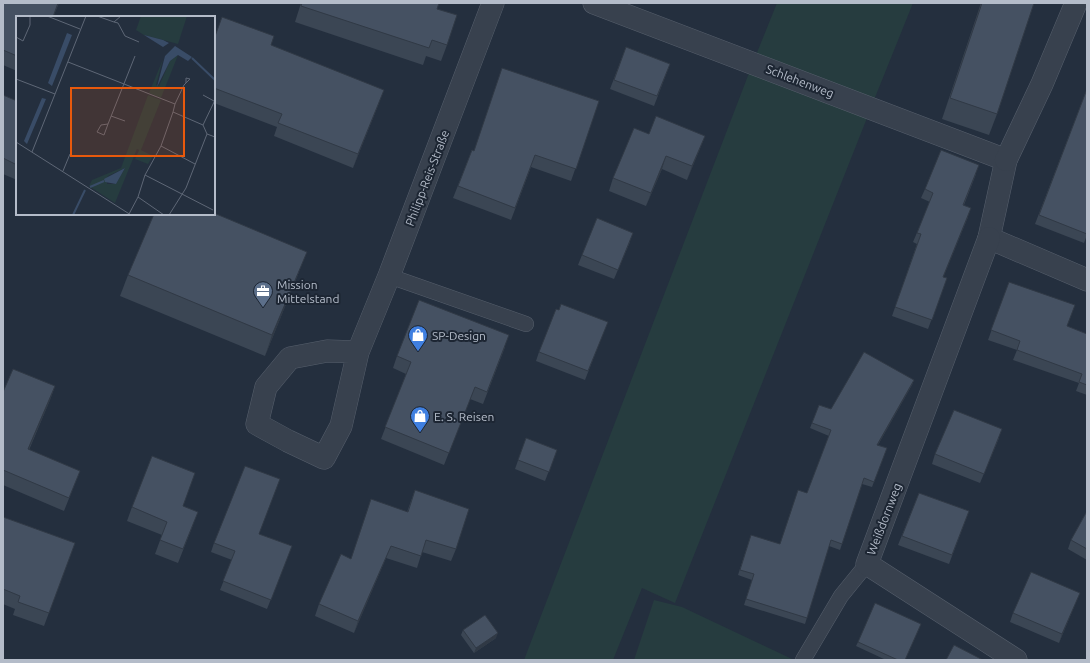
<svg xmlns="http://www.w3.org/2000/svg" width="1090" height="663" viewBox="0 0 1090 663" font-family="Ubuntu,sans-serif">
  <rect width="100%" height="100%" fill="#242f3e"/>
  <g fill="#263c3f">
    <polygon points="777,3 913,3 874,100 756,55"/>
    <polygon points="749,73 867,118 675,603 642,588 613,660 524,660"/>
    <polygon points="654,600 682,607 792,659 634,660"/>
  </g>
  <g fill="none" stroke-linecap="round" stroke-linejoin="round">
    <g stroke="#565f6c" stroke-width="16">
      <g id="lane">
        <polyline points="389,276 526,324"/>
        <polyline points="803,660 841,596 867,564"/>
      </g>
    </g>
    <g stroke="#565f6c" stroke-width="23">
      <g id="street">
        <polyline points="594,3 1006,160 989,238 1087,280"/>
        <polyline points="1006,160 1042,84 1076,3"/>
        <polyline points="989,238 867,564 1016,660"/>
        <polyline points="358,352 327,351 290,358 266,387 257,424 288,441 324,458 341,426 358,352 389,276 493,3"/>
      </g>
    </g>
    <use href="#lane" stroke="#38414e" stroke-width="15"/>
    <use href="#street" stroke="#38414e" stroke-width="22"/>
  </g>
  <g fill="#3b4654">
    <polygon points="3,3 59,3 53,17 17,17 17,71 3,65"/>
    <polygon points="301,3 439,3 437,9 447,45 441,61 426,56 423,65 295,22"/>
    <polygon points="981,3 1034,3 997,114 989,135 942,119"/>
    <polygon points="214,39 271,45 379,103 353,168 274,136 277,127 214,103"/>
    <polygon points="626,47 670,64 654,106 610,89"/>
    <polygon points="1087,89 1087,235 1084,243 1035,224"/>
    <polygon points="3,95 17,101 17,180 3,174"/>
    <polygon points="599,101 571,181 531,167 511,220 453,198 472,150 474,151"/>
    <polygon points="649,134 705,136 687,180 662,169 646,206 609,191 613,178"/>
    <polygon points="976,174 964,205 968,217 943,277 947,278 928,329 892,316 917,244 913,242 930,202 921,198 925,189"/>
    <polygon points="630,242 614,279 578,265 582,255"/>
    <polygon points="299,272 265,356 120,296 128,275"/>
    <polygon points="1009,282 1067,326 1087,334 1087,395 1076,391 1079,383 1013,360 1017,350 988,340"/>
    <polygon points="604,331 585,380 536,361 539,352"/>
    <polygon points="505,347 483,404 470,399 444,465 381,439 406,374 393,368 397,356"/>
    <polygon points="914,380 912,385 878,445 887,448 872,487 862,484 840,550 829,546 805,624 744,605 752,580 738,575 749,541 780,544 807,493 829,436 810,428 819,405 831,409"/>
    <polygon points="55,386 50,400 29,450 80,471 64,511 3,485 3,392"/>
    <polygon points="526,438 557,450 545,481 515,469"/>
    <polygon points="999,438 980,483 932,464 935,454"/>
    <polygon points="415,490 456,549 451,561 422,552 417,568 386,558 354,633 315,616 319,604 351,558 407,512"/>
    <polygon points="919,493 969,511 949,564 898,545"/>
    <polygon points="183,506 193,525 178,563 155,554 162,535 127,521 132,507"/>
    <polygon points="1087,511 1087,560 1068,549 1071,540"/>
    <polygon points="3,517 75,543 44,626 13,615 15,609 3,604"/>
    <polygon points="259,534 292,546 267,609 220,590 232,560 211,552 214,543"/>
    <polygon points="1076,602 1059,643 1010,622 1013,613"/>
    <polygon points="921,624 905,660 886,660 856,646 858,642"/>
    <polygon points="463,630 496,638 474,653 461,635"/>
  </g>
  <g fill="#303945">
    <polygon points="384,90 379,103 353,168 358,154"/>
    <polygon points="705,136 700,149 687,180 692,166"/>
    <polygon points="666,156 662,169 646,206 651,193"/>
    <polygon points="971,208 968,217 940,286 943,277"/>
    <polygon points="307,252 299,272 265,356 272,335"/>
    <polygon points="914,380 912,385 875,450 877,445"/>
    <polygon points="55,386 50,400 23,462 28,449"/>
    <polygon points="391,546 386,558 354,633 358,621"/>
    <polygon points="1080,593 1076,602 1059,643 1062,634"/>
    <polygon points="498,633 496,638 474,653 476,648"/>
  </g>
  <g fill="#455162" stroke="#303945">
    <polygon points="3,3 58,3 53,17 17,17 17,56 3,50"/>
    <polygon points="302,3 439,3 437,9 457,15 447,45 432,40 429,48 301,6"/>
    <polygon points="982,3 1034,3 997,114 950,98"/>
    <polygon points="222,17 274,36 271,45 384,90 358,154 278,123 282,114 214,88 214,39"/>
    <polygon points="626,47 670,64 657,96 614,80"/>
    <polygon points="502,68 599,101 576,169 535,155 515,208 458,186 472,150 474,151"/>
    <polygon points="1087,89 1087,234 1039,215"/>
    <polygon points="3,95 17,101 17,165 3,158"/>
    <polygon points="656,116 705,136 692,166 666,156 651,193 613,178 634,128 649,134"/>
    <polygon points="941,150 979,165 963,205 971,208 943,277 947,278 932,320 895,307 921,234 917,233 933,193 925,189"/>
    <polygon points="214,213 307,252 272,335 128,275 154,214 214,214"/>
    <polygon points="597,218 633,233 618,270 582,255"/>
    <polygon points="1009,282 1075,305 1067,326 1087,334 1087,385 1079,382 1082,374 1017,350 1020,341 991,330"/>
    <polygon points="419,300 509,335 487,392 475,387 449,453 385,427 411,362 397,356"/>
    <polygon points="561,304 608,322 588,371 539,352 556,309 559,310"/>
    <polygon points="864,352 914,380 877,445 887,448 874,482 864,478 842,544 831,540 807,618 746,599 754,574 740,570 751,535 780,544 798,490 807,493 831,430 812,423 819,405 831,409"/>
    <polygon points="13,369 55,386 28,449 80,471 69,498 3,470 3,392"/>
    <polygon points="954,410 1002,429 984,474 935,454"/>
    <polygon points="526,438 557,450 549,472 518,460"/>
    <polygon points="152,456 195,473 183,506 198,512 183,549 160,540 167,522 132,507"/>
    <polygon points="245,466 280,479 259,534 292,546 271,600 223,581 235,551 214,543"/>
    <polygon points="415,490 469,509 456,549 426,540 421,556 391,546 358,621 319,604 341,554 351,559 371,499 408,512"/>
    <polygon points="919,493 969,511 952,555 902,536"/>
    <polygon points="1087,511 1087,549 1071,540"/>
    <polygon points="3,517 75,543 49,613 18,602 20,596 3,589"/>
    <polygon points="1031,572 1080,593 1062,634 1013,613"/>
    <polygon points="875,603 921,624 905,660 898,660 858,642"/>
    <polygon points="485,615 498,633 476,648 463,630"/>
    <polygon points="954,645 983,660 946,660"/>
  </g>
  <defs>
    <g id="office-pin" transform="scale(1)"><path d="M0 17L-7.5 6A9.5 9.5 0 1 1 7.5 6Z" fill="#5c6f8a" stroke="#1d2633"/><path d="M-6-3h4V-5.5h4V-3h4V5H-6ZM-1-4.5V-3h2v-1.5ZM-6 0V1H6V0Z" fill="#fff"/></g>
    <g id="shop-pin" transform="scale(1)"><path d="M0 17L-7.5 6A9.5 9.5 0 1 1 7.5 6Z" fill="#3f7fe0" stroke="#1d2633"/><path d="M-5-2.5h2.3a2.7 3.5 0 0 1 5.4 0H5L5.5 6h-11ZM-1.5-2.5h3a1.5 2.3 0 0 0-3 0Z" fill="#fff"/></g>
  </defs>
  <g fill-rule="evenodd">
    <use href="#office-pin" x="263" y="291"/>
    <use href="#shop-pin" x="418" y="335"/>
    <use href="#shop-pin" x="420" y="416"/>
  </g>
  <g text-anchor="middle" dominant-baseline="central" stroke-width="4" stroke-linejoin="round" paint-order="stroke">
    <g font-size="12" fill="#b4bcc9" stroke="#1d2633">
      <text transform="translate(800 81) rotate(21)">Schlehenweg</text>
      <text transform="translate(427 178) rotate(-69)">Philipp-Reis-Straße</text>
      <text transform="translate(884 519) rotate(-69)">Weißdornweg</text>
    </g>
    <g font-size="12" fill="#b4bcc9" stroke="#1d2633" text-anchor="start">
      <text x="277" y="284">Mission<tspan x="277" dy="14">Mittelstand</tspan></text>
      <text x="432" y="335">SP-Design</text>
      <text x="434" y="416">E. S. Reisen</text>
    </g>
  </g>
  <g transform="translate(16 16)">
    <rect width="199" height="199" fill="#242f3e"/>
    <path d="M125 0H171L162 28 128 19 120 14ZM162 39 145 82 133 77 147 43 140 69 143 70 154 45ZM132 79 145 84 125 134 137 140 132 148 119 143 123 134 121 133 99 187 73 170 76 164 105 152ZM109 152 100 168H91L92 160Z" fill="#263c3f" fill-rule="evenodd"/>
    <path d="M51 17 56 19 36 70 32 67ZM128 19 147 24 153 27 147 31ZM159 30 176 41 172 45 162 39 154 45 141 71 149 40ZM26 82 30 83 11 128 8 125ZM109 152 100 168 89 166 88 163Z" fill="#394c67"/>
    <path fill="none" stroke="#394c67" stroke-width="2" d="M176 42 199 64M74 171 88 165M57 199 69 174"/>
    <path fill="none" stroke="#5e6776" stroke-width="1" d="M31 0 64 13M81 0 98 6 105 0M98 6 102 7 109 20 123 26M0 21 7 25 14 9V0M52 46 159 88 157 96 187 109 191 118 199 121M0 63 39 78M187 79 198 85M159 88 168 69 174 63 170 62V67M157 96 145 130 179 148M95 100 109 105M92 108 88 119 81 116 85 109 92 108 119 40M187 109 199 84M0 126 115 199M16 136 70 0M47 155 54 138M129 159 145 130M122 181 129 159 197 194M113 198 122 181 148 199M153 199 170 172 191 118"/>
    <path fill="#e8590c" fill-opacity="0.15" stroke="#e8590c" stroke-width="2" d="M55 72H168V140H55Z"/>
    <rect width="199" height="199" fill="none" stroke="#b4bcc9" stroke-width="2"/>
  </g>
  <rect width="1090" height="663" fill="none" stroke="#b4bcc9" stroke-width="8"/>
</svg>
